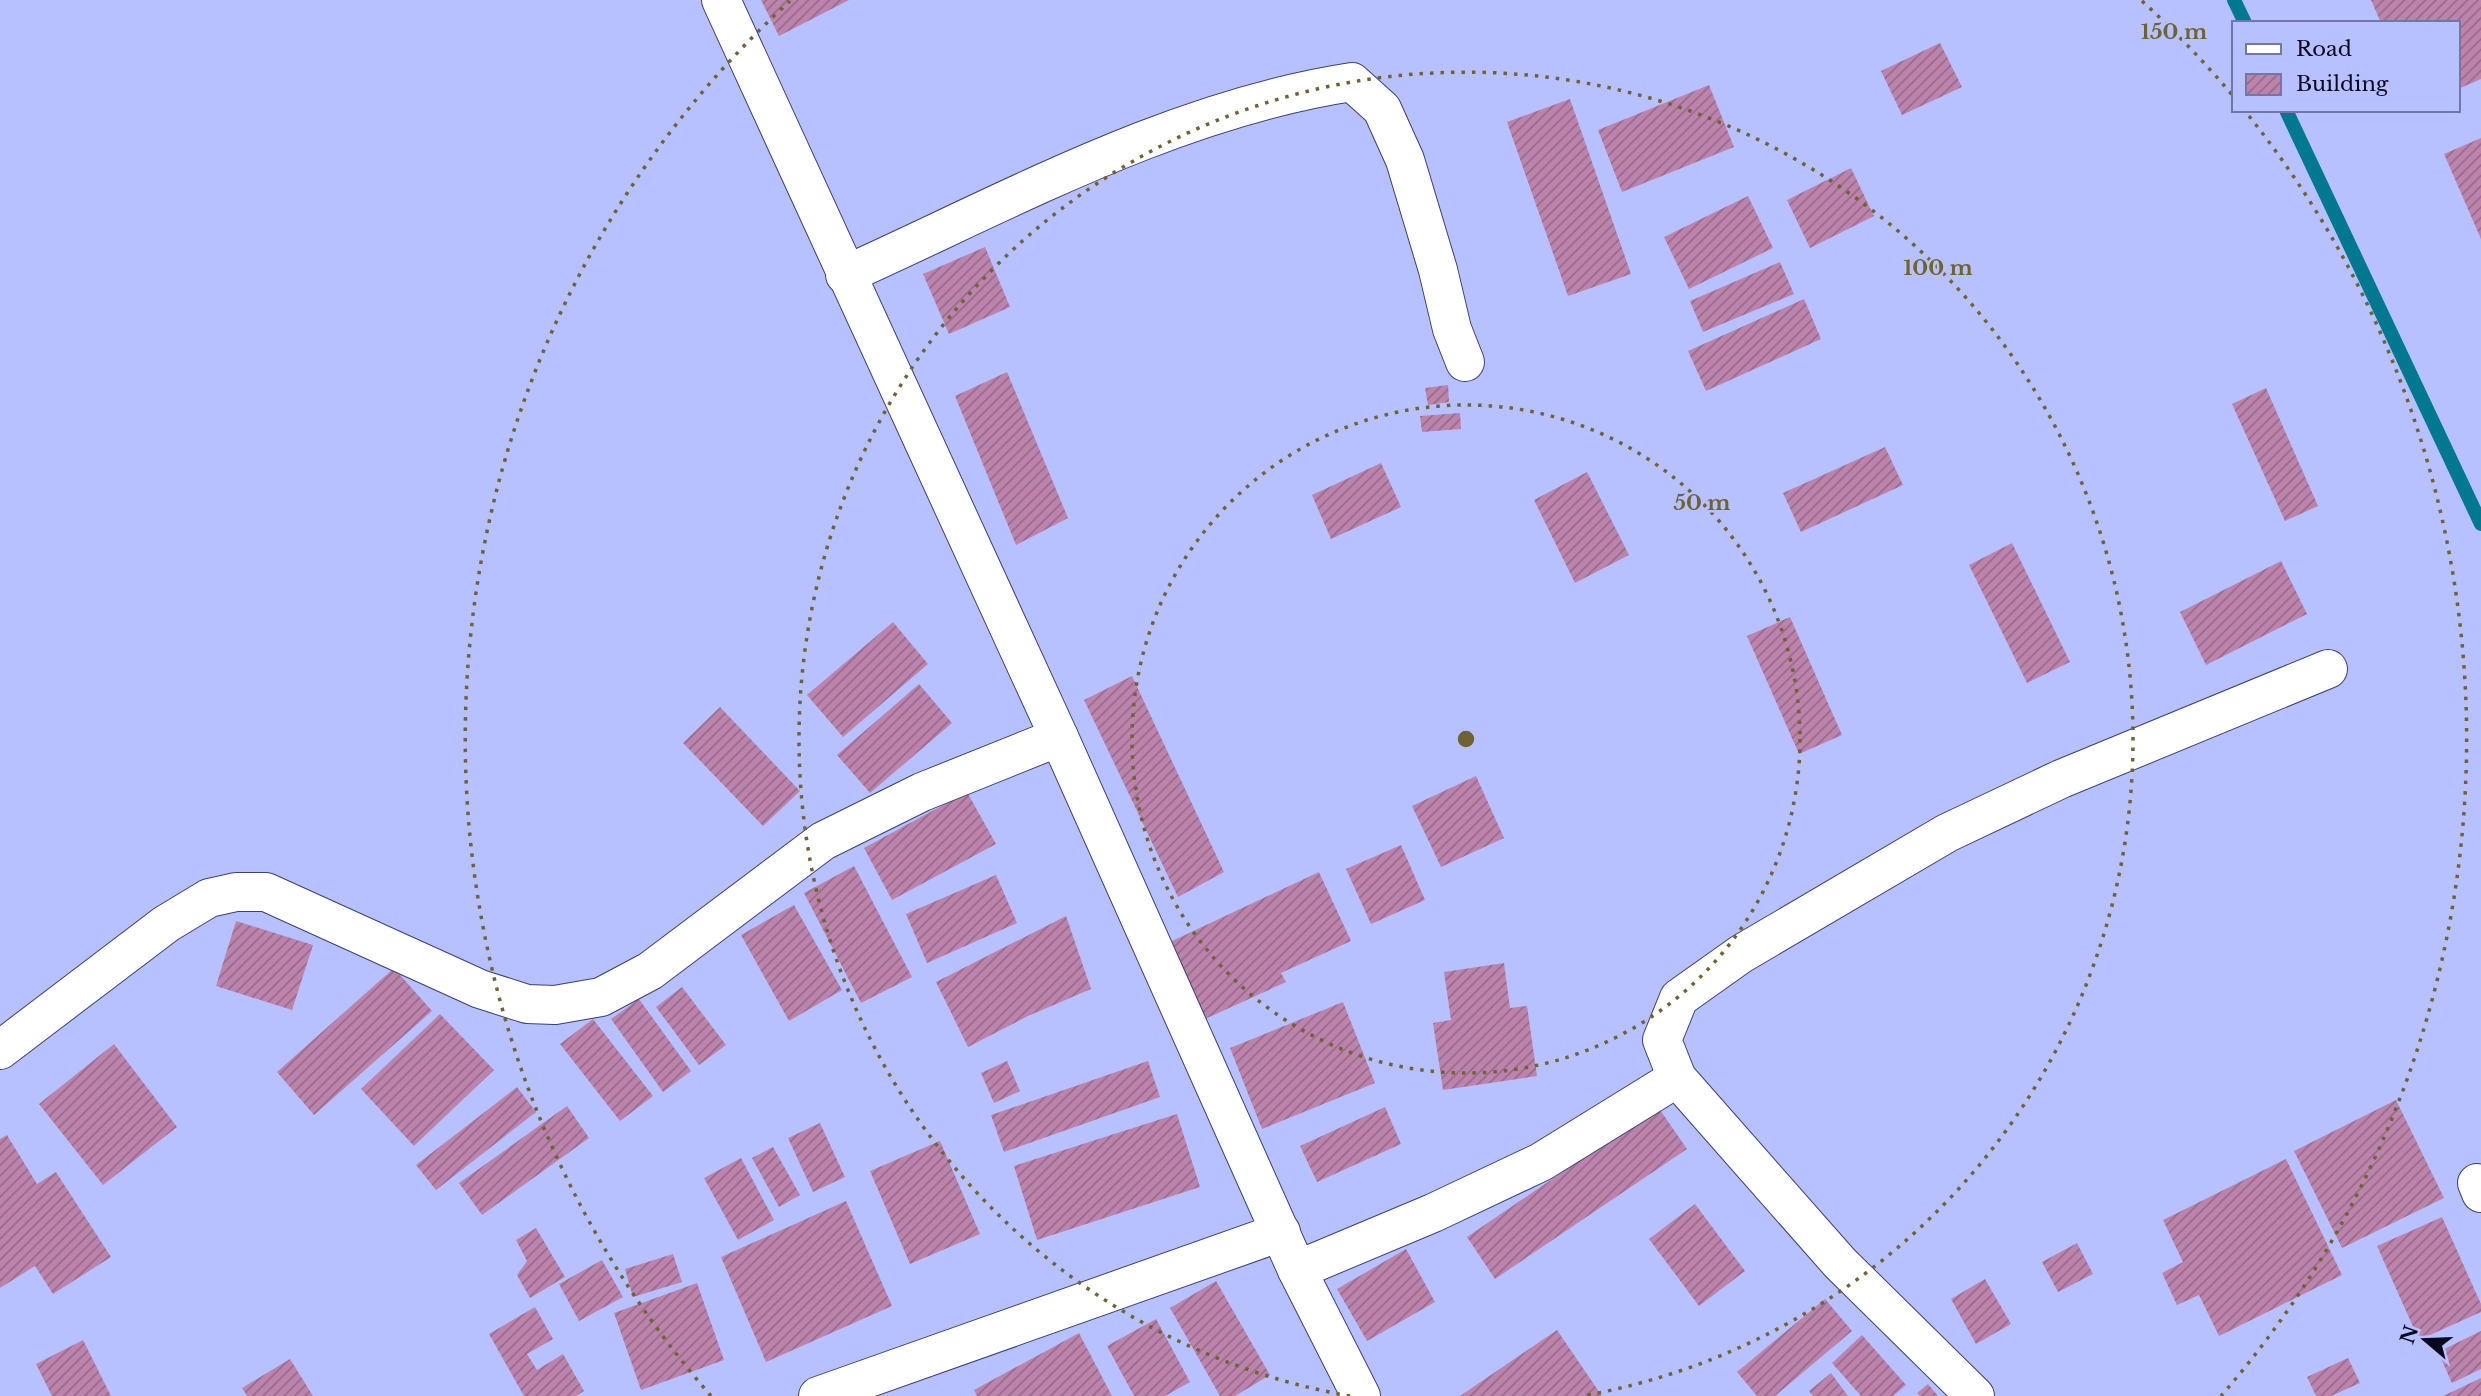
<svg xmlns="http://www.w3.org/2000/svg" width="2481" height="1396" viewBox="0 0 2481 1396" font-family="'Libre Baskerville',serif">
  <defs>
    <pattern id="building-hatch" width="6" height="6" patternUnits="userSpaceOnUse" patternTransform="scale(1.75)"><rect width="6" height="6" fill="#bc84ac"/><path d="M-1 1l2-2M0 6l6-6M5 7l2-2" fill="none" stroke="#976a8b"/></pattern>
  </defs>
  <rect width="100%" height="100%" fill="#b8c1ff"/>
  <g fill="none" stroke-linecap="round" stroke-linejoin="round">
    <g stroke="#007890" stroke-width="14">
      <polyline points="2234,0 2245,23"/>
      <polyline points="2286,110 2481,524"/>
    </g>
  </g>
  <g fill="url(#building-hatch)">
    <polygon points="761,0 849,0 779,36"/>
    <polygon points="2371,0 2481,0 2481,79 2458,89 2458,23 2381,23"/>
    <polygon points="1940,43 1962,87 1902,115 1881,71"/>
    <polygon points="1709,85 1734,147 1622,192 1598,130"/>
    <polygon points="1570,99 1631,274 1568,296 1507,122"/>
    <polygon points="2481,138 2481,239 2444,154"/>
    <polygon points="1851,168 1874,216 1810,248 1787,200"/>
    <polygon points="1748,196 1773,248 1689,289 1664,237"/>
    <polygon points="985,247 1010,307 949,334 923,274"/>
    <polygon points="1780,262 1794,294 1703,332 1690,301"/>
    <polygon points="1804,299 1821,339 1706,391 1688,351"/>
    <polygon points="1007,372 1068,518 1016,545 955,396"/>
    <polygon points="1448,385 1449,402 1428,405 1425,388"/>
    <polygon points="2266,388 2318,506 2285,521 2232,404"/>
    <polygon points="1460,413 1461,429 1422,432 1420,416"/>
    <polygon points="1885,447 1903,485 1801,532 1783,493"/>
    <polygon points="1381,463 1401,507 1331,539 1312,495"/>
    <polygon points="1587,472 1629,555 1575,583 1534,500"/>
    <polygon points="2012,543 2070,662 2027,683 1969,565"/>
    <polygon points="2281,561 2307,614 2206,665 2180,612"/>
    <polygon points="1790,617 1842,735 1799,754 1747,636"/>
    <polygon points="893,622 928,664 843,737 807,695"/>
    <polygon points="1132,676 1224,872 1178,897 1084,700"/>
    <polygon points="919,684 952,723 870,793 837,755"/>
    <polygon points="720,707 800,791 763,826 683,743"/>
    <polygon points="1476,776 1504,838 1441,867 1412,806"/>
    <polygon points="967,792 996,844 892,900 864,848"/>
    <polygon points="1401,845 1425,900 1371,924 1346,869"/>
    <polygon points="854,866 912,977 861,1003 804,893"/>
    <polygon points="1319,872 1351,941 1281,973 1286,982 1205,1019 1170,942"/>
    <polygon points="996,875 1017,923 927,963 906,914"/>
    <polygon points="794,905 842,990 789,1021 741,935"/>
    <polygon points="1066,916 1091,989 1028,1016 968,1047 936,982"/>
    <polygon points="236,921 313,945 292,1010 216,986"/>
    <polygon points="1504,963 1510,1008 1527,1006 1537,1076 1443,1090 1433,1023 1451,1020 1444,972"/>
    <polygon points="394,968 432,1011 314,1115 277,1072"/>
    <polygon points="682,987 726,1045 699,1065 656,1007"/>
    <polygon points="639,999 691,1071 663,1092 611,1019"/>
    <polygon points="1343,1002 1375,1083 1262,1129 1230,1048"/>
    <polygon points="440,1014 494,1070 414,1146 361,1089"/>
    <polygon points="593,1019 653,1096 620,1121 560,1044"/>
    <polygon points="114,1044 177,1127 103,1185 39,1104"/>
    <polygon points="1007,1061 1020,1091 994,1103 981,1073"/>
    <polygon points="1148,1061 1160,1097 1004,1152 991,1115"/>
    <polygon points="517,1087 536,1112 436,1190 416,1165"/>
    <polygon points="2396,1100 2444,1198 2342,1248 2294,1151"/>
    <polygon points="567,1106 589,1138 482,1215 459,1183"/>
    <polygon points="1385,1107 1401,1144 1317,1182 1300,1146"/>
    <polygon points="1658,1107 1687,1149 1495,1279 1467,1237"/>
    <polygon points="1177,1114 1200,1187 1037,1240 1014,1166"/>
    <polygon points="820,1123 845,1177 813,1192 788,1138"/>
    <polygon points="7,1135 37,1184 56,1172 111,1257 53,1294 35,1266 0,1288 0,1139"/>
    <polygon points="940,1141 980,1234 910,1264 870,1171"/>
    <polygon points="773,1147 800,1195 779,1207 752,1158"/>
    <polygon points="741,1158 774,1220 738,1240 704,1178"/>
    <polygon points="2286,1159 2342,1275 2219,1336 2199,1295 2177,1305 2162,1273 2183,1262 2163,1220"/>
    <polygon points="846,1201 892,1306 766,1362 721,1257"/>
    <polygon points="1695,1204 1745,1271 1699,1306 1649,1239"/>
    <polygon points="2442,1217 2481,1304 2481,1312 2419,1340 2377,1246"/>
    <polygon points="536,1228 565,1277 530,1298 517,1275 527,1261 516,1240"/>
    <polygon points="2077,1243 2093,1274 2058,1292 2042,1262"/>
    <polygon points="1406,1249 1435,1302 1367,1341 1337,1289"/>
    <polygon points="673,1254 682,1282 633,1297 625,1269"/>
    <polygon points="602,1260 623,1297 579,1321 559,1284"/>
    <polygon points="1985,1279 2011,1324 1976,1344 1951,1299"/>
    <polygon points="1216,1281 1270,1375 1235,1396 1220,1396 1170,1308"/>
    <polygon points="697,1283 724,1360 641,1390 614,1313"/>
    <polygon points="1825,1299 1852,1331 1775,1396 1757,1396 1737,1372"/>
    <polygon points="535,1307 553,1339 527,1354 537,1370 563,1354 584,1391 576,1396 524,1396 489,1334"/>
    <polygon points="1156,1319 1190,1382 1165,1396 1134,1396 1107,1346"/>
    <polygon points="1557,1330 1602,1396 1460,1396"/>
    <polygon points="2481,1331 2481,1369 2452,1383 2438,1352"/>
    <polygon points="1079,1333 1112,1396 977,1396 974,1390"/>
    <polygon points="1862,1335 1906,1385 1893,1396 1861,1396 1832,1363"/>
    <polygon points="83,1340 111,1396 52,1396 36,1364"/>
    <polygon points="2348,1358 2360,1383 2331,1396 2316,1396 2307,1377"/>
    <polygon points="290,1359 313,1396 247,1396 242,1388"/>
    <polygon points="1831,1373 1848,1396 1813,1396 1809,1391"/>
    <polygon points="2481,1378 2481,1396 2443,1396"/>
    <polygon points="1928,1384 1938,1396 1920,1396 1917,1393"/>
  </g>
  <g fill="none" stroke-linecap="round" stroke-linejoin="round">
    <g stroke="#3b4074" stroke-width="40">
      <g id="street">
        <polyline points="721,0 1059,737 1297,1270 1361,1396"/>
        <path d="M845 275C1007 202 1174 109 1352 82L1382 109 1405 160 1438 270 1452 329 1465 362"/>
        <polyline points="0,1050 166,924 209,898 236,892 266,892 480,989 527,1004 555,1005 601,997 650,971 823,841 922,792 1059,737"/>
        <polyline points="2477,1183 2481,1193"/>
        <polyline points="1297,1270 1433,1213 1541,1162 1677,1078"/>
        <polyline points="818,1396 1281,1232"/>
        <polyline points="1975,1396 1840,1263 1677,1078 1662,1040 1679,998 1741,954 1947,833 2061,779 2328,669"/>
      </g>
    </g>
    <use href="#street" stroke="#fff" stroke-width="38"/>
  </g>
  <g fill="none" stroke="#6f6431" stroke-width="3.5" stroke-dasharray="3.5 7">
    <circle cx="1466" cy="739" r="334"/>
    <path d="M1350 1396A667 667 0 1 1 1582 1396"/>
    <path d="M711 1396A1001 1001 0 0 1 790 1M2142 1A1001 1001 0 0 1 2233 96M2249 116A1001 1001 0 0 1 2221 1396"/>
  </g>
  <circle cx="1466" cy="739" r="10" fill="#6f6431" stroke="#b8c1ff" stroke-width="3.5"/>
  <g font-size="21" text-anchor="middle" font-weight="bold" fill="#6f6431" stroke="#b8c1ff" stroke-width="5" stroke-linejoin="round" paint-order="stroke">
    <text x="2174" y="39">150 m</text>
    <text x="1938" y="275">100 m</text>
    <text x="1702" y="510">50 m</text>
  </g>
  <rect x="2232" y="21" width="228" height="91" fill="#b8c1ff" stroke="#7277a5" stroke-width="2"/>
  <rect x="2246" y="44" width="35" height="10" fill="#ffffff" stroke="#7277a5" stroke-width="2"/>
  <text x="2296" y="56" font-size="21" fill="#08091e">Road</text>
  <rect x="2246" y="74" width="35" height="21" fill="url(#building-hatch)" stroke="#7277a5" stroke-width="2"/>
  <text x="2296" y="91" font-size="21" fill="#08091e">Building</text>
  <g transform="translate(2425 1340) rotate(289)" stroke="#b8c1ff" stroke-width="5" paint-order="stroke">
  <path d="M0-5L12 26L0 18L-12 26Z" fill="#08091e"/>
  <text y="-10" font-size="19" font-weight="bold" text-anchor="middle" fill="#08091e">N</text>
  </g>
</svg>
